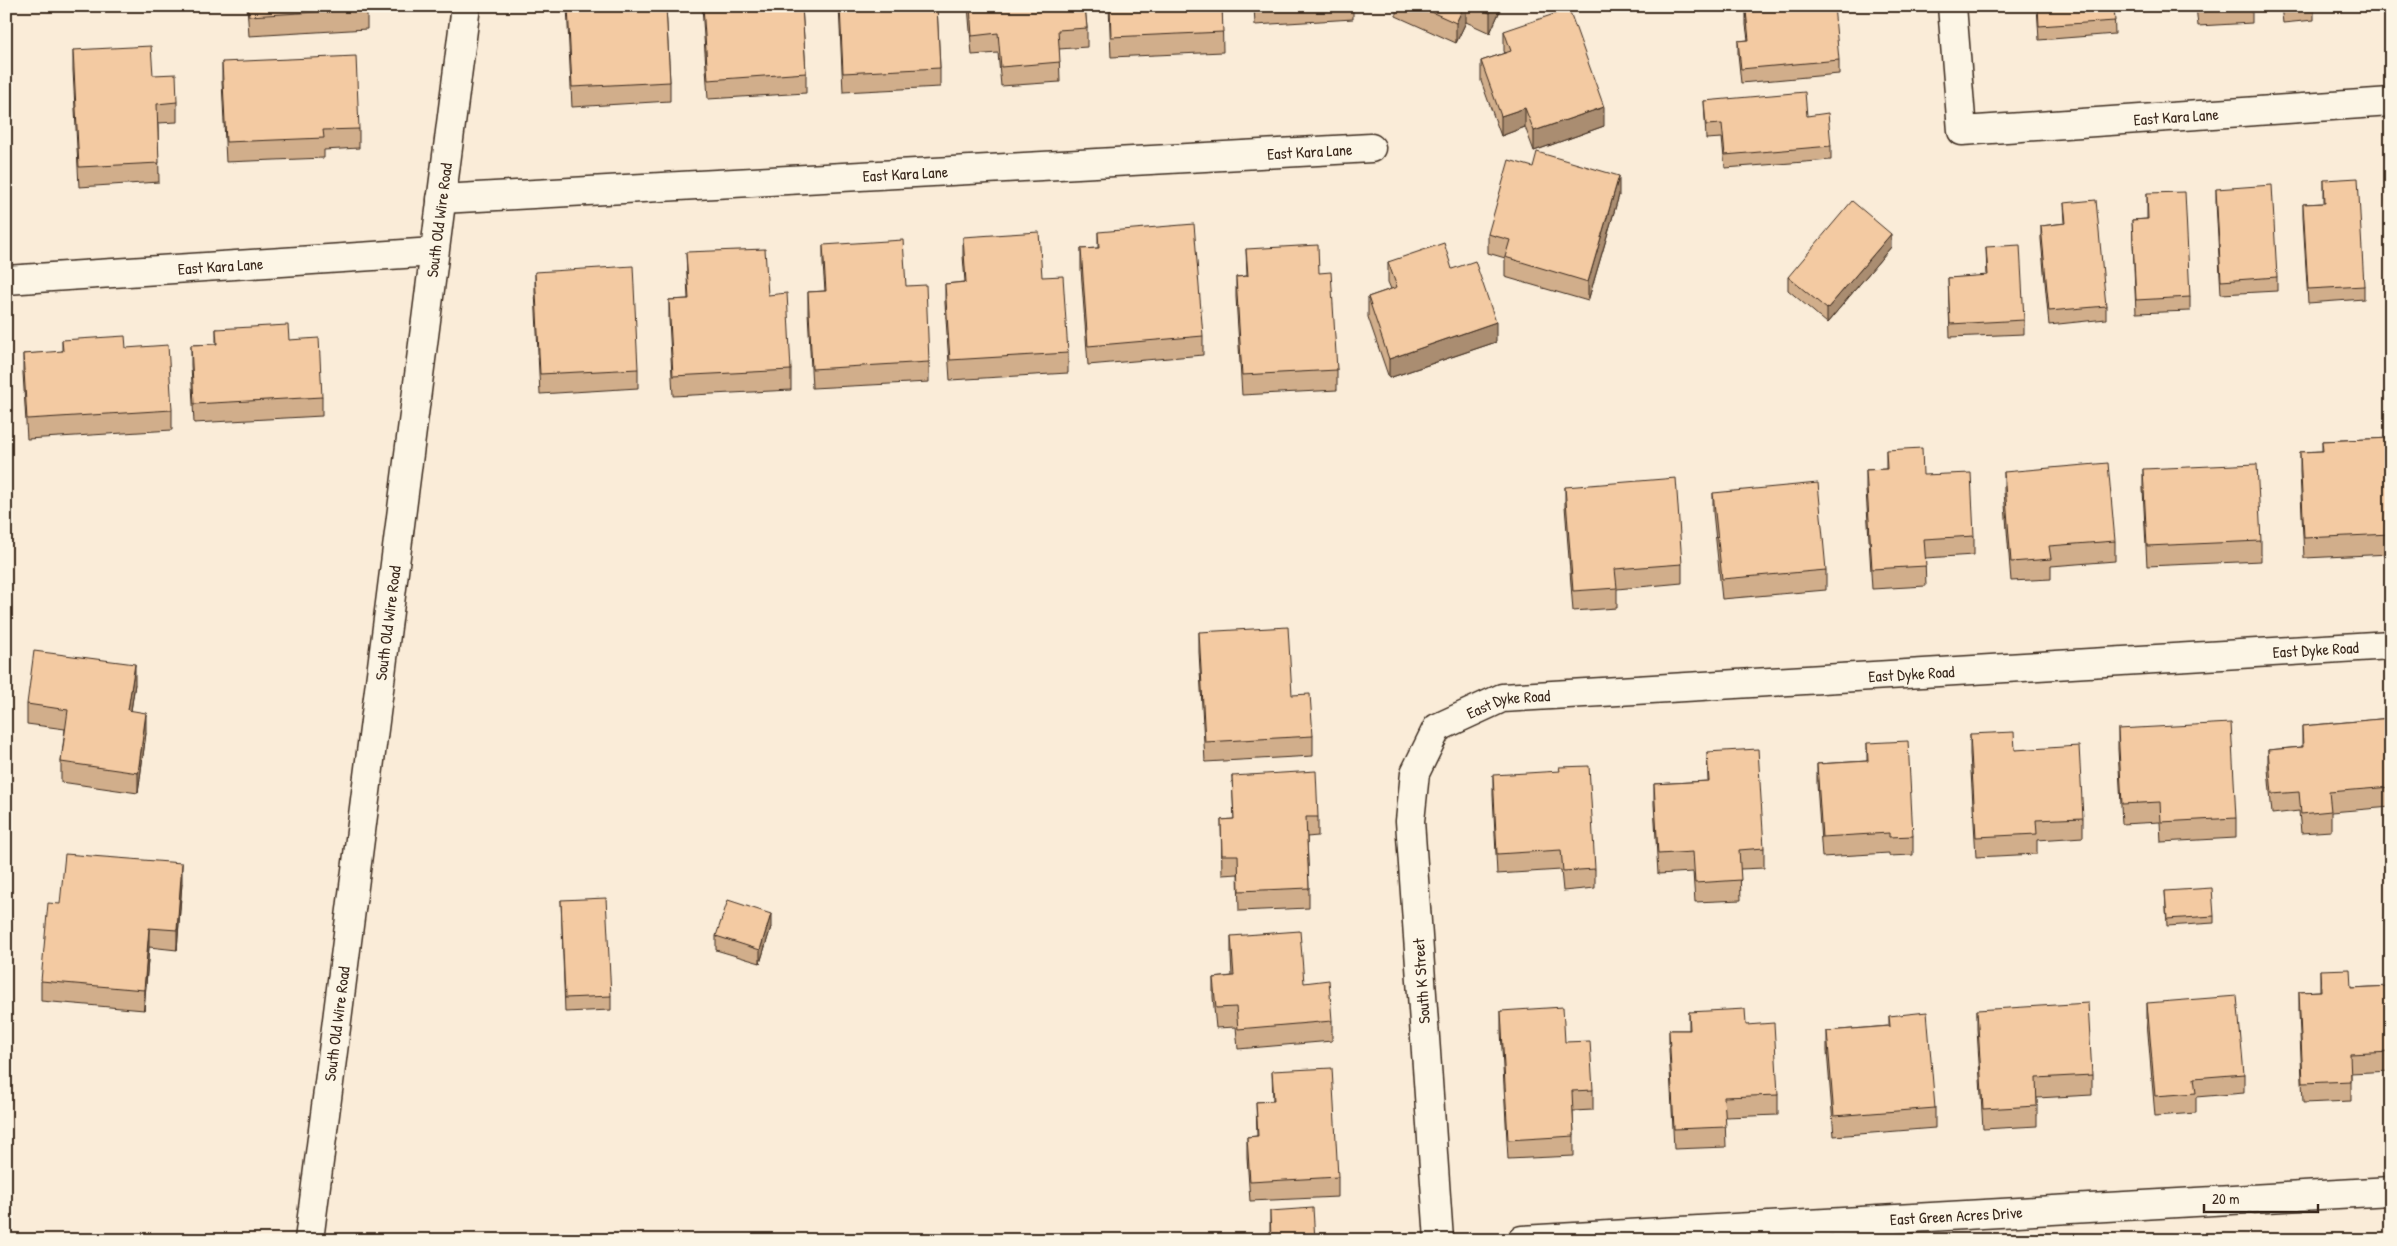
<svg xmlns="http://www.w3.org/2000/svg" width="2397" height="1246" viewBox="0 0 2397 1246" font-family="'Patrick Hand',sans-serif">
  <rect width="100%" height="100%" fill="#faecd8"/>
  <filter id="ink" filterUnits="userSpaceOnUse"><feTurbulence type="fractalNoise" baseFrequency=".02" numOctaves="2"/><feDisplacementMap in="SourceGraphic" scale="10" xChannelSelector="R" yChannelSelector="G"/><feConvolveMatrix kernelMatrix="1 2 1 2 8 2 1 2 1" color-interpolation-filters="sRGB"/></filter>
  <g filter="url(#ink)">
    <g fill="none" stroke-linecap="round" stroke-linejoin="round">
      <g stroke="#3b2a1e" stroke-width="31">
        <g id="minor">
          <path id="s1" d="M1952 6 1962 131 2391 102"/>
          <path id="s2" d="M441 199 1371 148"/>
          <path id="s3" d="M6 280 434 252"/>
          <path id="s4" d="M1439 1240 1410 821 1415 773 1437 728 1502 698 2391 645"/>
          <path id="s5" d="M1522 1240 2391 1191"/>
        </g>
      </g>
      <g stroke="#3b2a1e" stroke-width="31">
        <g id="tertiary">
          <path id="s6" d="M309 1240 466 6"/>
        </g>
      </g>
      <use href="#minor" stroke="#fcf5e5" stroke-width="28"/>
      <use href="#tertiary" stroke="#fcf5e5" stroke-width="28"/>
    </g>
    <g fill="#d1ae8b" stroke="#3b2a1e">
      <polygon points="247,6 367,6 367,29 249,36"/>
      <polygon points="567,6 666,6 670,82 670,101 572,107"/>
      <polygon points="702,6 802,6 806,73 806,93 708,99"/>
      <polygon points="839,6 937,6 940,68 940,87 843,92"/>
      <polygon points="968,6 1085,6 1087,28 1087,47 1059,49 1060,82 1001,86 998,53 972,55"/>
      <polygon points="1109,6 1222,6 1223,52 1111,57"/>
      <polygon points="1254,6 1353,6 1353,19 1255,25"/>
      <polygon points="1396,6 1502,6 1490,33 1466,22 1456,43 1396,16"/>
      <polygon points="2037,6 2114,6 2115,34 2039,40"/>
      <polygon points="2196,6 2252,6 2252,23 2198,26"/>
      <polygon points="2281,6 2314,6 2314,20 2283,23"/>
      <polygon points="1746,11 1839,60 1839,74 1741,83 1738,54 1738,41 1748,40 1746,25"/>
      <polygon points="1504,31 1604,126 1534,151 1525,127 1501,136 1481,81 1481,61 1505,53 1504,51"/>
      <polygon points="73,50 153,75 177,102 177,122 158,123 159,182 79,187 73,70"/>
      <polygon points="222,62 359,129 359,148 324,150 324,158 226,162 222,82"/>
      <polygon points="1704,101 1807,116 1831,146 1831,160 1725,168 1722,138 1706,139"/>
      <polygon points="2324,180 2364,286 2364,299 2308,303 2303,217 2303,204 2324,203"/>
      <polygon points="2216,189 2277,277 2277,291 2221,294 2216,202"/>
      <polygon points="2147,193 2190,297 2190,311 2136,313 2132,220 2147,219"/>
      <polygon points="1619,195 1588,301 1505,277 1505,258 1488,253 1488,234"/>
      <polygon points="2390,202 2391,202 2391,227 2390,216"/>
      <polygon points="2064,203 2106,306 2106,319 2049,325 2041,239 2041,226 2065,223"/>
      <polygon points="1098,232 1203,336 1203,355 1088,365 1081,269 1081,249 1098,248"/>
      <polygon points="963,237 1042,277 1068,353 1068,373 950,380 945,303 945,284 965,282 963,256"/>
      <polygon points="823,245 906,286 929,362 929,382 812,388 808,312 808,292 825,291 823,264"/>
      <polygon points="1891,247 1827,323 1788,290 1788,277"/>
      <polygon points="1986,247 2024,320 2024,334 1950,337 1948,278 1987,276"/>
      <polygon points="1246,249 1319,273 1337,370 1337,390 1242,395 1236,297 1236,277 1247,276"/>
      <polygon points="686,252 768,295 791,370 791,390 673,396 669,319 669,300 688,299"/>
      <polygon points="1388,262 1452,269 1496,342 1389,378 1368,317 1368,297 1391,289 1388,282"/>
      <polygon points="535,272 638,369 638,388 540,394 535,291"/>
      <polygon points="216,329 289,340 322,397 322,416 194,423 191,365 191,345 216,344"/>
      <polygon points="62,340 126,348 172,410 172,430 27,439 23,373 23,354 62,352"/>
      <polygon points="2391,438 2391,554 2304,558 2300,472 2300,452 2322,451 2322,441"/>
      <polygon points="1886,450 1923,475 1974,536 1974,555 1925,558 1926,586 1872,589 1866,490 1866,470 1886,469"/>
      <polygon points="2143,469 2261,541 2261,561 2147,566 2143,489"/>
      <polygon points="2004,472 2115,541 2115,561 2051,566 2051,579 2011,581 2004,492"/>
      <polygon points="1565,487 1682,564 1682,583 1617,589 1617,608 1573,611 1565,506"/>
      <polygon points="1713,493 1826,570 1826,590 1722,599 1713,512"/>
      <polygon points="1199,632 1292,695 1313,736 1313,756 1205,762 1199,652"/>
      <polygon points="135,684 131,711 146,733 138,793 61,782 61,762 65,729 27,724 27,704"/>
      <polygon points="2391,718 2391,807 2331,812 2331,831 2301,833 2299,811 2272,814 2268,769 2268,750 2302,747 2302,726"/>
      <polygon points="2118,729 2236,818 2236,838 2161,842 2160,822 2122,824 2118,749"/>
      <polygon points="1970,734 2015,750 2083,818 2083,837 2037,840 2037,854 1976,857 1970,754"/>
      <polygon points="1867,743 1913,836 1913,855 1889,856 1889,853 1822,857 1817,784 1817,764 1867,761"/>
      <polygon points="1707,752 1764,848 1764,868 1740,869 1741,900 1695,902 1693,872 1658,874 1654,804 1654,784 1708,781"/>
      <polygon points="1493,775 1595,869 1595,888 1563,891 1561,870 1497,874 1493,795"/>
      <polygon points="1232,776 1318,817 1318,836 1307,837 1309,888 1309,908 1239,911 1238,874 1222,875 1221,820 1234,819"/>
      <polygon points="182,883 177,950 149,947 144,1010 41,1001 41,981 60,904"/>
      <polygon points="2165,891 2214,916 2214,923 2167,926"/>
      <polygon points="561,900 611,996 611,1010 565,1012"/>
      <polygon points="771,927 760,963 716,950 716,936"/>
      <polygon points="1231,936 1304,983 1332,1021 1332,1041 1238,1049 1236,1027 1216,1028 1213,997 1213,978 1232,976 1231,956"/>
      <polygon points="2320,970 2351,988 2391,986 2391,1071 2351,1073 2351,1101 2303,1103 2299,1012 2299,992 2320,991"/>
      <polygon points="2147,1003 2244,1074 2244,1093 2196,1097 2196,1113 2155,1116 2147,1022"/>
      <polygon points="1977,1010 2092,1075 2092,1095 2037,1098 2037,1126 1983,1129 1977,1029"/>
      <polygon points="1501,1011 1565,1042 1593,1090 1593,1110 1573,1111 1574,1136 1574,1156 1508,1159 1501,1031"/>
      <polygon points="1689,1012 1746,1025 1778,1095 1778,1115 1725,1117 1726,1147 1674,1149 1669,1050 1669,1030 1689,1030"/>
      <polygon points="1889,1016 1935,1108 1935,1128 1834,1136 1827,1051 1827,1031 1889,1026"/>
      <polygon points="1272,1071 1338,1177 1338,1197 1250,1201 1247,1157 1247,1137 1257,1136 1256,1102 1273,1101"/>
      <polygon points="1270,1211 1315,1240 1270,1240"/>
    </g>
    <g fill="#aa8d71" stroke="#3b2a1e">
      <polygon points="1464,6 1466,6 1466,22 1456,43 1456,23"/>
      <polygon points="1493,6 1502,6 1490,33 1490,13"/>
      <polygon points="1604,107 1604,126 1534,151 1534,131"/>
      <polygon points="1525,108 1525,127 1501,136 1501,116"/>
      <polygon points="1619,176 1619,195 1588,301 1588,282"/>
      <polygon points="1891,234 1891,247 1827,323 1827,309"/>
      <polygon points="1496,322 1496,342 1389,378 1389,359"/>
      <polygon points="135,664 135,684 128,730 128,710"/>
      <polygon points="146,713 146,733 138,793 138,773"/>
      <polygon points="182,863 182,883 177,950 177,930"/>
      <polygon points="771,914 771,927 760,963 760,950"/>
      <polygon points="149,928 149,947 144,1010 144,990"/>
    </g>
    <g fill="#f3caa2" stroke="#3b2a1e">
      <polygon points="248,6 367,6 367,9 249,16"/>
      <polygon points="568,6 666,6 670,82 572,87"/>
      <polygon points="703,6 802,6 806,73 708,80"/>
      <polygon points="840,6 937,6 940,68 843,73"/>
      <polygon points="970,6 1085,6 1087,28 1058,30 1060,62 1001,67 998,33 972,36"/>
      <polygon points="1110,6 1222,6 1223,32 1111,37"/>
      <polygon points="1418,6 1464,6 1456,23"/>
      <polygon points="1475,6 1493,6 1490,13"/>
      <polygon points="1804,6 1834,6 1839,60 1741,69 1738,41 1749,40 1746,11"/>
      <polygon points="2038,6 2114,6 2115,21 2039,26"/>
      <polygon points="2197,6 2252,6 2252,9 2198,12"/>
      <polygon points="2282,6 2314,6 2314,7 2283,10"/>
      <polygon points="1569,9 1604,107 1534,131 1525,108 1501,116 1481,61 1511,51 1504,31"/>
      <polygon points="151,46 153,75 176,74 177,102 157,104 159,163 79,167 73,50"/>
      <polygon points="356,56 359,129 323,130 324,138 226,142 222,62"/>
      <polygon points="1805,92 1807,116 1828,113 1831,146 1725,155 1722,124 1706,125 1704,101"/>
      <polygon points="1537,152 1619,176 1588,282 1505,257 1510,240 1488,234 1509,160 1533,167"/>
      <polygon points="2358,178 2364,286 2308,289 2303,204 2325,203 2324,180"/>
      <polygon points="2272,185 2277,277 2221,281 2216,189"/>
      <polygon points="2185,192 2190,297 2136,300 2132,220 2148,219 2147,193"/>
      <polygon points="2096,200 2106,306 2049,311 2041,226 2066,223 2064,203"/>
      <polygon points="1852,201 1891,234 1827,309 1788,277"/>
      <polygon points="1194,224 1203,336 1088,346 1081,249 1099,248 1098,232"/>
      <polygon points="1039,232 1042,277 1063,276 1068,353 950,360 945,284 966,282 963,237"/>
      <polygon points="903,240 906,286 926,285 929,362 812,369 808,292 826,291 823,245"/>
      <polygon points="1444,243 1452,269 1475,261 1496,322 1389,359 1368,297 1397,287 1388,262"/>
      <polygon points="1318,245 1319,273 1331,272 1337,370 1242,375 1236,277 1248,276 1246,249"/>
      <polygon points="2020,245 2024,320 1950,324 1948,278 1988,275 1986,247"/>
      <polygon points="765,249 768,295 787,293 791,370 673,376 669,300 689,299 686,252"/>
      <polygon points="633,266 638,369 540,374 535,272"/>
      <polygon points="288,325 289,340 319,338 322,397 194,404 191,345 217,344 216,329"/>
      <polygon points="125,336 126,348 168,345 172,410 27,419 23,354 63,351 62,340"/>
      <polygon points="2391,438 2391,534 2304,538 2300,452 2323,451 2322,441"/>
      <polygon points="1922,448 1923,475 1971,473 1974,536 1924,539 1926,566 1872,569 1866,470 1887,469 1886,450"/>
      <polygon points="2108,463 2115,541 2049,546 2051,559 2011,562 2004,472"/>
      <polygon points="2257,464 2261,541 2147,546 2143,469"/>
      <polygon points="1676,478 1682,564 1615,569 1617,588 1573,591 1565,487"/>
      <polygon points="1818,483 1826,570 1722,579 1713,493"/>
      <polygon points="1288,627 1292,695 1310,694 1313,736 1205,742 1199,632"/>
      <polygon points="34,651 135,664 128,710 146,713 138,773 61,762 68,710 27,704"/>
      <polygon points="2391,718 2391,787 2329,792 2331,811 2301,814 2299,792 2272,794 2268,750 2303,747 2302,726"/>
      <polygon points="2231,723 2236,818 2161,822 2160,802 2122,804 2118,729"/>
      <polygon points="2014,732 2015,750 2079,746 2083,818 2036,820 2037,834 1976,837 1970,734"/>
      <polygon points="1908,741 1913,836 1889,837 1889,833 1822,837 1817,764 1868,761 1867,743"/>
      <polygon points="1758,749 1764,848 1739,850 1741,880 1695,883 1693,852 1658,854 1654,784 1709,781 1707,752"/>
      <polygon points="1589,766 1595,869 1563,871 1561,850 1497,854 1493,775 1560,771 1559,767"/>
      <polygon points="1316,771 1318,817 1306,817 1309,888 1239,891 1238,855 1222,855 1221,820 1234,819 1232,776"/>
      <polygon points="65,854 182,863 177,930 149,928 144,990 41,981 48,903 60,904"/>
      <polygon points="2212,888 2214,916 2167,919 2165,891"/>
      <polygon points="606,898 611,996 565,998 561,900"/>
      <polygon points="728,900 771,914 760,950 716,936"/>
      <polygon points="1300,931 1304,983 1329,980 1332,1021 1238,1029 1236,1007 1216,1008 1213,978 1234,976 1231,936"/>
      <polygon points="2350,969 2351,988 2391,986 2391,1052 2350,1054 2351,1081 2303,1083 2299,992 2321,991 2320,970"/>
      <polygon points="2237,996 2244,1074 2194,1078 2196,1093 2155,1096 2147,1003"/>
      <polygon points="2088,1003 2092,1075 2036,1078 2037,1106 1983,1109 1977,1010"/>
      <polygon points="1563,1007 1565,1042 1590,1041 1593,1090 1572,1091 1574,1136 1508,1140 1501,1011"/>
      <polygon points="1745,1009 1746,1025 1774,1023 1778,1095 1724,1097 1726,1127 1674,1129 1669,1030 1690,1030 1689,1012"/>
      <polygon points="1927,1012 1935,1108 1834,1116 1827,1031 1890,1026 1889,1016"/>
      <polygon points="1332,1068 1338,1177 1250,1182 1247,1137 1258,1136 1256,1102 1274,1101 1272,1071"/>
      <polygon points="1313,1208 1315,1240 1271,1240 1270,1211"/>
    </g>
  </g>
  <g text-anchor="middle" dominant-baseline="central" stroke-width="4" stroke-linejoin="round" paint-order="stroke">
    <g font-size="16" fill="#3b2a1e" stroke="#fcf5e5">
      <text stroke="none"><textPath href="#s1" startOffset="340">East Kara Lane</textPath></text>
      <text stroke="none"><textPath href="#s2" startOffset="870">East Kara Lane</textPath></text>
      <text stroke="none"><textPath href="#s2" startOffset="465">East Kara Lane</textPath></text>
      <text stroke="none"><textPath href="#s6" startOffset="1028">South Old Wire Road</textPath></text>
      <text stroke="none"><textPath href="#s3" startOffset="215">East Kara Lane</textPath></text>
      <text stroke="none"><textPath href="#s6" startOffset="622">South Old Wire Road</textPath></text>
      <text stroke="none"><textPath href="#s4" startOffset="1405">East Dyke Road</textPath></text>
      <text stroke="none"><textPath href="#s4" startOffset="1000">East Dyke Road</textPath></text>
      <text stroke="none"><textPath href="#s4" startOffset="595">East Dyke Road</textPath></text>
      <text transform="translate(1421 981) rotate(-94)">South K Street</text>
      <text stroke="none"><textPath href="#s6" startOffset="218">South Old Wire Road</textPath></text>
      <text stroke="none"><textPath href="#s5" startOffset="435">East Green Acres Drive</textPath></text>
    </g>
  </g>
  <rect width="2397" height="1246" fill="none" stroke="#fcf5e5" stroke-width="25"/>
  <rect x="12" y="12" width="2372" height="1221" fill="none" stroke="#3b2a1e" stroke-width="2" filter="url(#ink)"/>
  <path d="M2204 1204v8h114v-8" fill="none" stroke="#3b2a1e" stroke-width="2.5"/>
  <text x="2212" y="1204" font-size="15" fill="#3b2a1e" stroke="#fcf5e5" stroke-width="4" paint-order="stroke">20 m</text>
</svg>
